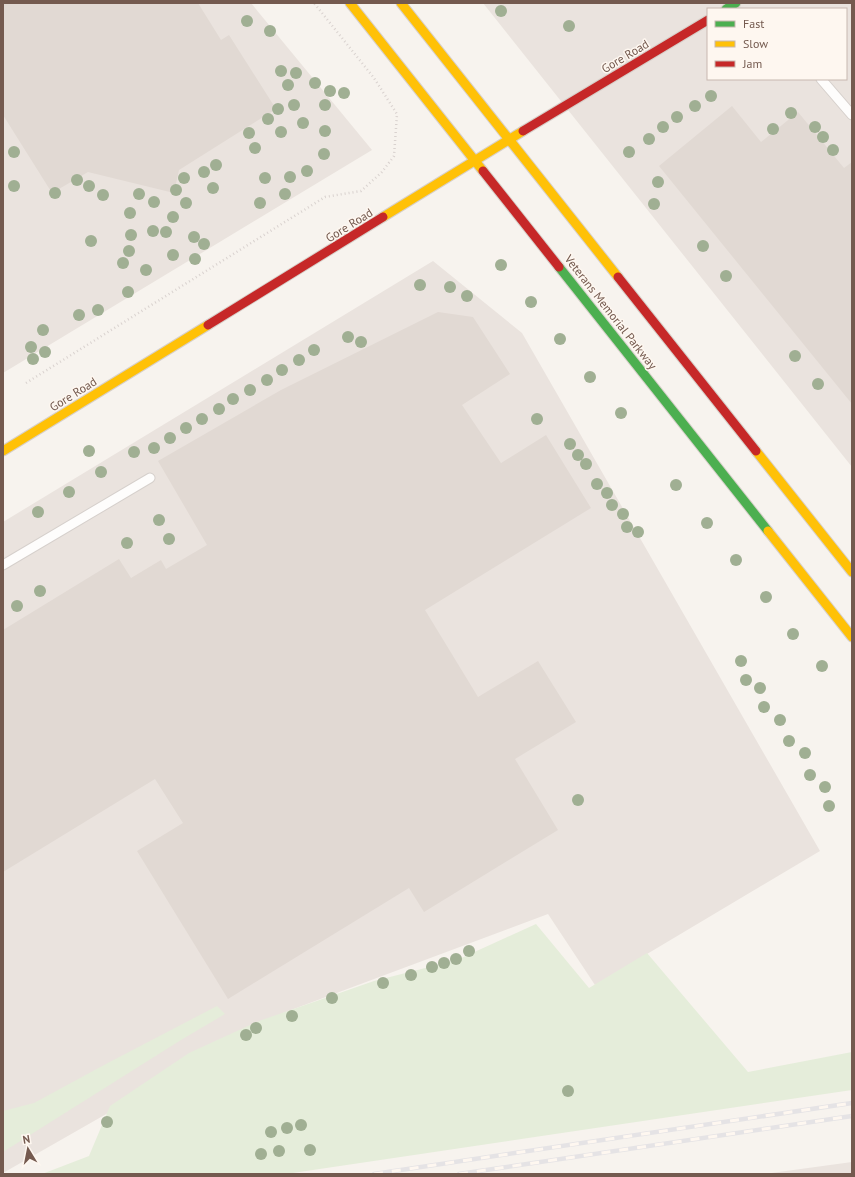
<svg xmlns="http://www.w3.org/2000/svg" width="855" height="1177" viewBox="0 0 855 1177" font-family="'PT Sans',sans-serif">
  <rect width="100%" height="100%" fill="#f7f3ee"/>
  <g fill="#eae3de" fill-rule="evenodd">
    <polygon points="3,3 251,3 372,150 3,373"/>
    <path d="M483 3H852V467ZM708 9H846V79H708Z"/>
    <polygon points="433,261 522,333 820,851 595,985 548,914 283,1013 3,1173 3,522"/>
    <polygon points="852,1162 852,1174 764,1174"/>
  </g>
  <g fill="#e5edda">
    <polygon points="536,924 589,988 647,953 748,1072 852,1052 852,1090 286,1174 42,1174 89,1156 110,1106 189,1053 259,1021 374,981 457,960"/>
    <polygon points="217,1006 225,1014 181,1040 3,1152 3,1111 34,1103 104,1065"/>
  </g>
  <g fill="#e1d9d3">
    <polygon points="3,3 198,3 221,40 229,35 276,109 179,170 174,193 88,172 52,193 3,115"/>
    <polygon points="732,106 761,142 798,112 844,168 852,162 852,404 659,166"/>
    <polygon points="438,312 473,317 510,374 462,405 501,463 546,435 591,508 425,610 478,697 538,661 576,722 515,759 558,830 424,912 409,888 228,999 137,851 183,823 155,779 3,872 3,630 119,559 131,578 161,560 166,569 207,545 158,461 281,390"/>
  </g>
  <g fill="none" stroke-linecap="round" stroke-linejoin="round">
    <g stroke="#d6d0cc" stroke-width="11">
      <g id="lane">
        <polyline points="821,79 852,115"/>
        <polyline points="3,565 150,478"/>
      </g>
    </g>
    <g stroke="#d7d0ca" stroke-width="11">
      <g id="fast">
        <polyline points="726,9 736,3"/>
        <polyline points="559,267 768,531"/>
      </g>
    </g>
    <g stroke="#d7d0ca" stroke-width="11">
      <g id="slow">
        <polyline points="350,3 483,171"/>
        <polyline points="401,3 618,277"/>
        <polyline points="383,217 523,131"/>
        <polyline points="3,451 208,325"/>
        <polyline points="756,451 852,572"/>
        <polyline points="768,531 852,637"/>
      </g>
    </g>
    <g stroke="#d7d0ca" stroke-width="11">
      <g id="jam">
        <polyline points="523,131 708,20"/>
        <polyline points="483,171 559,267"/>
        <polyline points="618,277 756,451"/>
        <polyline points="208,325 383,217"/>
      </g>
    </g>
    <polyline stroke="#d9d2cf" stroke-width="2.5" stroke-dasharray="1 3" stroke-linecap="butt" points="26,383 325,197 361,191 382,172 394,156 397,114 374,78 314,3"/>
    <use href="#lane" stroke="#fefdfc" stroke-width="9"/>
    <use href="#fast" stroke="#4caf50" stroke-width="9"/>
    <use href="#slow" stroke="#ffc107" stroke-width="9"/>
    <use href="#jam" stroke="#c62828" stroke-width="9"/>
    <g stroke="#e5e3e5" stroke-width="4.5">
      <g id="rail">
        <polyline points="374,1174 852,1103"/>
        <polyline points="459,1174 852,1116"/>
      </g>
    </g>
    <use href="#rail" stroke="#fef7f0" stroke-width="3" stroke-dasharray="9" stroke-linecap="butt"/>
  </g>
  <g fill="#a0af93">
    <circle cx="501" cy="11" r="6"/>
    <circle cx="247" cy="21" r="6"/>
    <circle cx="569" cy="26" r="6"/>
    <circle cx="270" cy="31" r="6"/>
    <circle cx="281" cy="71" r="6"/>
    <circle cx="296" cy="73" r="6"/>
    <circle cx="315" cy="83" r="6"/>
    <circle cx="288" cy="85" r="6"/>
    <circle cx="330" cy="91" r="6"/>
    <circle cx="344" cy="93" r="6"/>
    <circle cx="711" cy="96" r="6"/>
    <circle cx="294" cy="105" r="6"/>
    <circle cx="325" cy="105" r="6"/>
    <circle cx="695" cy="106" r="6"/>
    <circle cx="278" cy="109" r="6"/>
    <circle cx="791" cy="113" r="6"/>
    <circle cx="677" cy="117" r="6"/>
    <circle cx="268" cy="119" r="6"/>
    <circle cx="303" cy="123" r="6"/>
    <circle cx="663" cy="127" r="6"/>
    <circle cx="815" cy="127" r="6"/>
    <circle cx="773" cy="129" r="6"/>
    <circle cx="325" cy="131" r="6"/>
    <circle cx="281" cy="132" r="6"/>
    <circle cx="249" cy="133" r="6"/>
    <circle cx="823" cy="137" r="6"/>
    <circle cx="649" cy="139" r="6"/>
    <circle cx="255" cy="148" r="6"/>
    <circle cx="833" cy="150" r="6"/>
    <circle cx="14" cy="152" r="6"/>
    <circle cx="629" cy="152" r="6"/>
    <circle cx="324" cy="154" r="6"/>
    <circle cx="216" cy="165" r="6"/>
    <circle cx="307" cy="171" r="6"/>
    <circle cx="204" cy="172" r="6"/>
    <circle cx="290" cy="177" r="6"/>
    <circle cx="184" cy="178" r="6"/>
    <circle cx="265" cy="178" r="6"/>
    <circle cx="77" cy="180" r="6"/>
    <circle cx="658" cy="182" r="6"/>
    <circle cx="14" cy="186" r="6"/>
    <circle cx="89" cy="186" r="6"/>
    <circle cx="213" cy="188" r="6"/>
    <circle cx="176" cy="190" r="6"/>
    <circle cx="55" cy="193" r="6"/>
    <circle cx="139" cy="194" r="6"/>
    <circle cx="285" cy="194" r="6"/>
    <circle cx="103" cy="195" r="6"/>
    <circle cx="154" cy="202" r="6"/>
    <circle cx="186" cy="203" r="6"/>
    <circle cx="260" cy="203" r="6"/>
    <circle cx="654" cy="204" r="6"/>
    <circle cx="130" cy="213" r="6"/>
    <circle cx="173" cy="217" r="6"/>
    <circle cx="153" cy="231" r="6"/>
    <circle cx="166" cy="232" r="6"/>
    <circle cx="131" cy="235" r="6"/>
    <circle cx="194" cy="237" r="6"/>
    <circle cx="91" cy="241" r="6"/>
    <circle cx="204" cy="244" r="6"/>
    <circle cx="703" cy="246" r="6"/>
    <circle cx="129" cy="251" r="6"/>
    <circle cx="173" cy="255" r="6"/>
    <circle cx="195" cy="259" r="6"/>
    <circle cx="123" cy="263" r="6"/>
    <circle cx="501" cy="265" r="6"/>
    <circle cx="146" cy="270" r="6"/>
    <circle cx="726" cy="276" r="6"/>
    <circle cx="420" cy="285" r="6"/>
    <circle cx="450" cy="287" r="6"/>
    <circle cx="128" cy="292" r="6"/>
    <circle cx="467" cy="296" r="6"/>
    <circle cx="531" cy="302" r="6"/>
    <circle cx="98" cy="310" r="6"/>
    <circle cx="79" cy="315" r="6"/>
    <circle cx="43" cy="330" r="6"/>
    <circle cx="348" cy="337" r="6"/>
    <circle cx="560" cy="339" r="6"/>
    <circle cx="361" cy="342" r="6"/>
    <circle cx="31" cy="347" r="6"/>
    <circle cx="314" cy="350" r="6"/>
    <circle cx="45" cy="352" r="6"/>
    <circle cx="795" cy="356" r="6"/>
    <circle cx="33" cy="359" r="6"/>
    <circle cx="299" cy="360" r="6"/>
    <circle cx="282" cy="370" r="6"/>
    <circle cx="590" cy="377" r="6"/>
    <circle cx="267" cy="380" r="6"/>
    <circle cx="818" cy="384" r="6"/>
    <circle cx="250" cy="390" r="6"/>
    <circle cx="233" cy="399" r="6"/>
    <circle cx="219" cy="409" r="6"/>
    <circle cx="621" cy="413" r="6"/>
    <circle cx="202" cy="419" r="6"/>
    <circle cx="537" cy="419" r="6"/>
    <circle cx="186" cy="428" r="6"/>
    <circle cx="170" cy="438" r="6"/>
    <circle cx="570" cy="444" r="6"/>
    <circle cx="154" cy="448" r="6"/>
    <circle cx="89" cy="451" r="6"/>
    <circle cx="134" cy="452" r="6"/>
    <circle cx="578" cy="455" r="6"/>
    <circle cx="586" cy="464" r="6"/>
    <circle cx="101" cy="472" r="6"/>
    <circle cx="597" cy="484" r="6"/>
    <circle cx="676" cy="485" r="6"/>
    <circle cx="69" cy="492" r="6"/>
    <circle cx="607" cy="493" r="6"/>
    <circle cx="612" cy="505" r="6"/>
    <circle cx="38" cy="512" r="6"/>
    <circle cx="623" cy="514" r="6"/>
    <circle cx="159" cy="520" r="6"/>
    <circle cx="707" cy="523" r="6"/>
    <circle cx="627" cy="527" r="6"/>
    <circle cx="638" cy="532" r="6"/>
    <circle cx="169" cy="539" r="6"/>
    <circle cx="127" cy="543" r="6"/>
    <circle cx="736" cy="560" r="6"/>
    <circle cx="40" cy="591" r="6"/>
    <circle cx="766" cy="597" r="6"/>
    <circle cx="17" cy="606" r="6"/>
    <circle cx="793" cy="634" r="6"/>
    <circle cx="741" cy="661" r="6"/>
    <circle cx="822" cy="666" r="6"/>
    <circle cx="746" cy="680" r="6"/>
    <circle cx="760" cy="688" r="6"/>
    <circle cx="764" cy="707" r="6"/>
    <circle cx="780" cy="720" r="6"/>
    <circle cx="789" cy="741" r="6"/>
    <circle cx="805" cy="753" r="6"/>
    <circle cx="810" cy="775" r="6"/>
    <circle cx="825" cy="787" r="6"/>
    <circle cx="578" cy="800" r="6"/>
    <circle cx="829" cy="806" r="6"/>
    <circle cx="469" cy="951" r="6"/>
    <circle cx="456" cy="959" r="6"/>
    <circle cx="444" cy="963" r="6"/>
    <circle cx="432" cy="967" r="6"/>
    <circle cx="411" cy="975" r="6"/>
    <circle cx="383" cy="983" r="6"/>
    <circle cx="332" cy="998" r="6"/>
    <circle cx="292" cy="1016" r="6"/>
    <circle cx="256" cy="1028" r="6"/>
    <circle cx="246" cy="1035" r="6"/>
    <circle cx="568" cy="1091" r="6"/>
    <circle cx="107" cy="1122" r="6"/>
    <circle cx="301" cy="1125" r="6"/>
    <circle cx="287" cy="1128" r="6"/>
    <circle cx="271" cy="1132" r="6"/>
    <circle cx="310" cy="1150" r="6"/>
    <circle cx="279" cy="1151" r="6"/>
    <circle cx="261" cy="1154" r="6"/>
  </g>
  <g text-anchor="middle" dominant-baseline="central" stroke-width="3" stroke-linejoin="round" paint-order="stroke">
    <g font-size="12" fill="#745a4f" stroke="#fef7f0">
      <text transform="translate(625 56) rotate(-31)">Gore Road</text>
      <text transform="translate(349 225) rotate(-32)">Gore Road</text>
      <text transform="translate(611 312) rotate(52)">Veterans Memorial Parkway</text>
      <text transform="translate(73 394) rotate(-32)">Gore Road</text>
    </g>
  </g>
  <rect width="855" height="1177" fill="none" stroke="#745a4f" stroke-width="8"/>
  <rect x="707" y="8" width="140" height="72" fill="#fef7f0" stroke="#c7b8b0"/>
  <rect x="715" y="21" width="20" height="6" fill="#4caf50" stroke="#c7b8b0"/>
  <text x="743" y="28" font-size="12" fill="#745a4f">Fast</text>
  <rect x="715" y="41" width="20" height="6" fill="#ffc107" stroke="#c7b8b0"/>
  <text x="743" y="48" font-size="12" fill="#745a4f">Slow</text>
  <rect x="715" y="61" width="20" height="6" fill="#c62828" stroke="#c7b8b0"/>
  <text x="743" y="68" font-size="12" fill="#745a4f">Jam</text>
  <g transform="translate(28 1149) rotate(350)" stroke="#fef7f0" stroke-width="3" paint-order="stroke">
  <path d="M0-3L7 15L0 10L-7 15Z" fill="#745a4f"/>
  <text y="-6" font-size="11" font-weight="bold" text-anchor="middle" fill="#745a4f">N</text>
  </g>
</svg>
